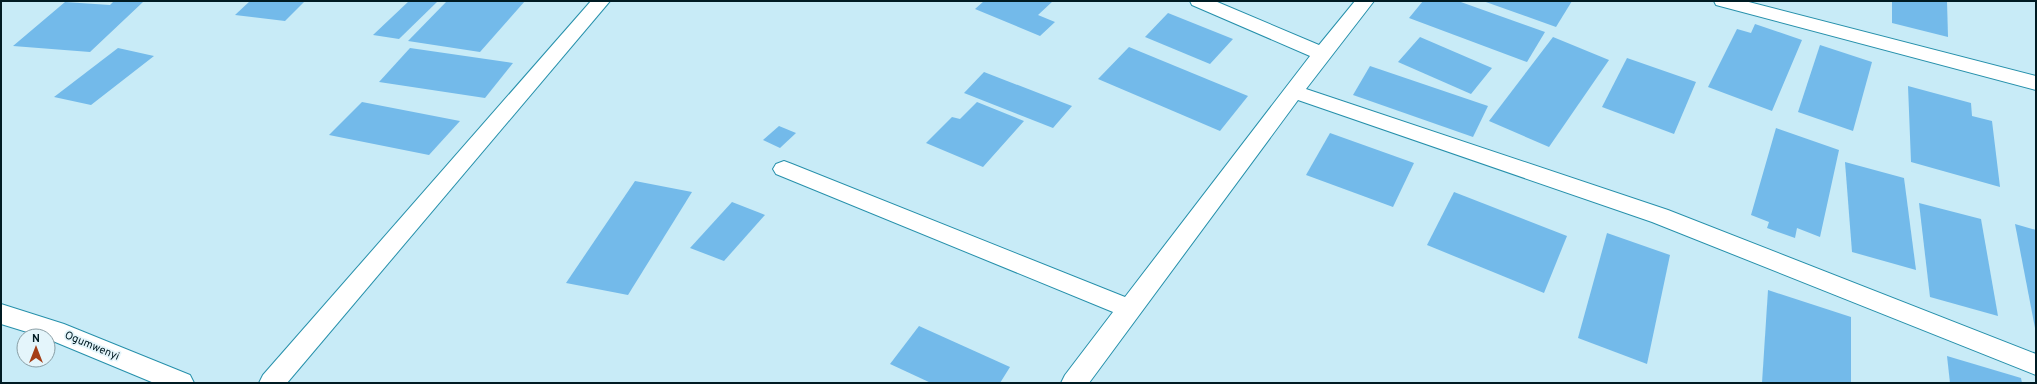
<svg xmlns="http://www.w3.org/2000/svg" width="2037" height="384" viewBox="0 0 2037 384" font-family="Overpass,sans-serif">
  <rect width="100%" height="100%" fill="#c8ebf7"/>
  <g fill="#73baea">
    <polygon points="114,1 143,2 90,52 13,46 65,2 110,5"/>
    <polygon points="250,1 305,1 285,21 235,15"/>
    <polygon points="409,1 438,1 399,39 373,35"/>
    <polygon points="447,1 525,1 480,52 408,41"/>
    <polygon points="984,1 1053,1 1038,15 1055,22 1040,36 975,9"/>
    <polygon points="1423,1 1458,1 1545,32 1527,62 1409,18"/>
    <polygon points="1483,1 1572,1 1556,27"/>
    <polygon points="1892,1 1947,1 1948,37 1892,23"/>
    <polygon points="1168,13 1233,39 1210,64 1145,37"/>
    <polygon points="1755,24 1802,40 1772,111 1708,87 1737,29 1751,33"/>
    <polygon points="1420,37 1492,68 1471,94 1398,62"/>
    <polygon points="1553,37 1609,60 1549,147 1489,121"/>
    <polygon points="1820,45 1872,62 1853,131 1798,112"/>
    <polygon points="1129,47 1248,96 1220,131 1098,79"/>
    <polygon points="118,48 154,56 91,105 54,97"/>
    <polygon points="410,48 513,63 485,98 379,82"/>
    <polygon points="1627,58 1696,82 1674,134 1602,107"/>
    <polygon points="1370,66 1488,106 1473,137 1353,95"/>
    <polygon points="984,72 1072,106 1053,128 964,93"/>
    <polygon points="1908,86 1971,103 1972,116 1992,121 2000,187 1911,162"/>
    <polygon points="362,102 460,121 429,155 329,135"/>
    <polygon points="977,102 1024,121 983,167 926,143 952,117 960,119"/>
    <polygon points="779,126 796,133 780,148 763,140"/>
    <polygon points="1776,128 1839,150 1820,237 1797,228 1795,238 1767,228 1769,222 1751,215"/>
    <polygon points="1330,133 1414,163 1393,207 1306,175"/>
    <polygon points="1845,162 1904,178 1916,270 1852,252"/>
    <polygon points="635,181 692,192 628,295 566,283"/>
    <polygon points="1454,192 1567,236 1544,293 1427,245"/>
    <polygon points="732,202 765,215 724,261 690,248"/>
    <polygon points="1919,203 1981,219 1998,316 1930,297"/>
    <polygon points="2015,224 2036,230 2036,328 2035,328"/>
    <polygon points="1607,233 1670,255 1647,364 1578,338"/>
    <polygon points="1768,290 1851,317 1851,383 1762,383"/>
    <polygon points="919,326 1010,367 1000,383 931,383 890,364"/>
    <polygon points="1947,356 2021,378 2022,383 1950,383"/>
  </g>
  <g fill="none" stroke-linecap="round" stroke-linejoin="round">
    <g stroke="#2690ab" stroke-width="2">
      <g id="minor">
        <polygon points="591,1 610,1 287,383 259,383 263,375"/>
        <polygon points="1190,1 1215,1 1319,45 1355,1 1374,1 1306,89 1668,210 2036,354 2036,375 1652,222 1298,100 1089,383 1061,383 1065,375 1113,312 776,174 773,169 776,164 784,161 792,164 1125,297 1310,56 1192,5"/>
        <polygon points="1714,1 1745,1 2036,76 2036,90 1716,5"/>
        <polygon points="1,304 64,324 190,375 194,383 154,383 48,339 48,336 40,336 1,324"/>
      </g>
    </g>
    <use href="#minor" fill="#fff" fill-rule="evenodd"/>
  </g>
  <g text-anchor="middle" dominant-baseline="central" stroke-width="3.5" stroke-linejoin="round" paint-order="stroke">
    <g font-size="11" fill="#001b23" stroke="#e4f5fb">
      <text transform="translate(92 346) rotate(23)">Ogumwenyi</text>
    </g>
  </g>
  <rect width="2037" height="384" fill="none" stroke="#001b23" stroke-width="4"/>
  <g transform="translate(36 348)"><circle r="19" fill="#e4f5fb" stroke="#899ea5"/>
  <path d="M0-3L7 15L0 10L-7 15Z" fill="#a43e17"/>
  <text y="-6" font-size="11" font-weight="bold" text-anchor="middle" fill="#001b23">N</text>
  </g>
</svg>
